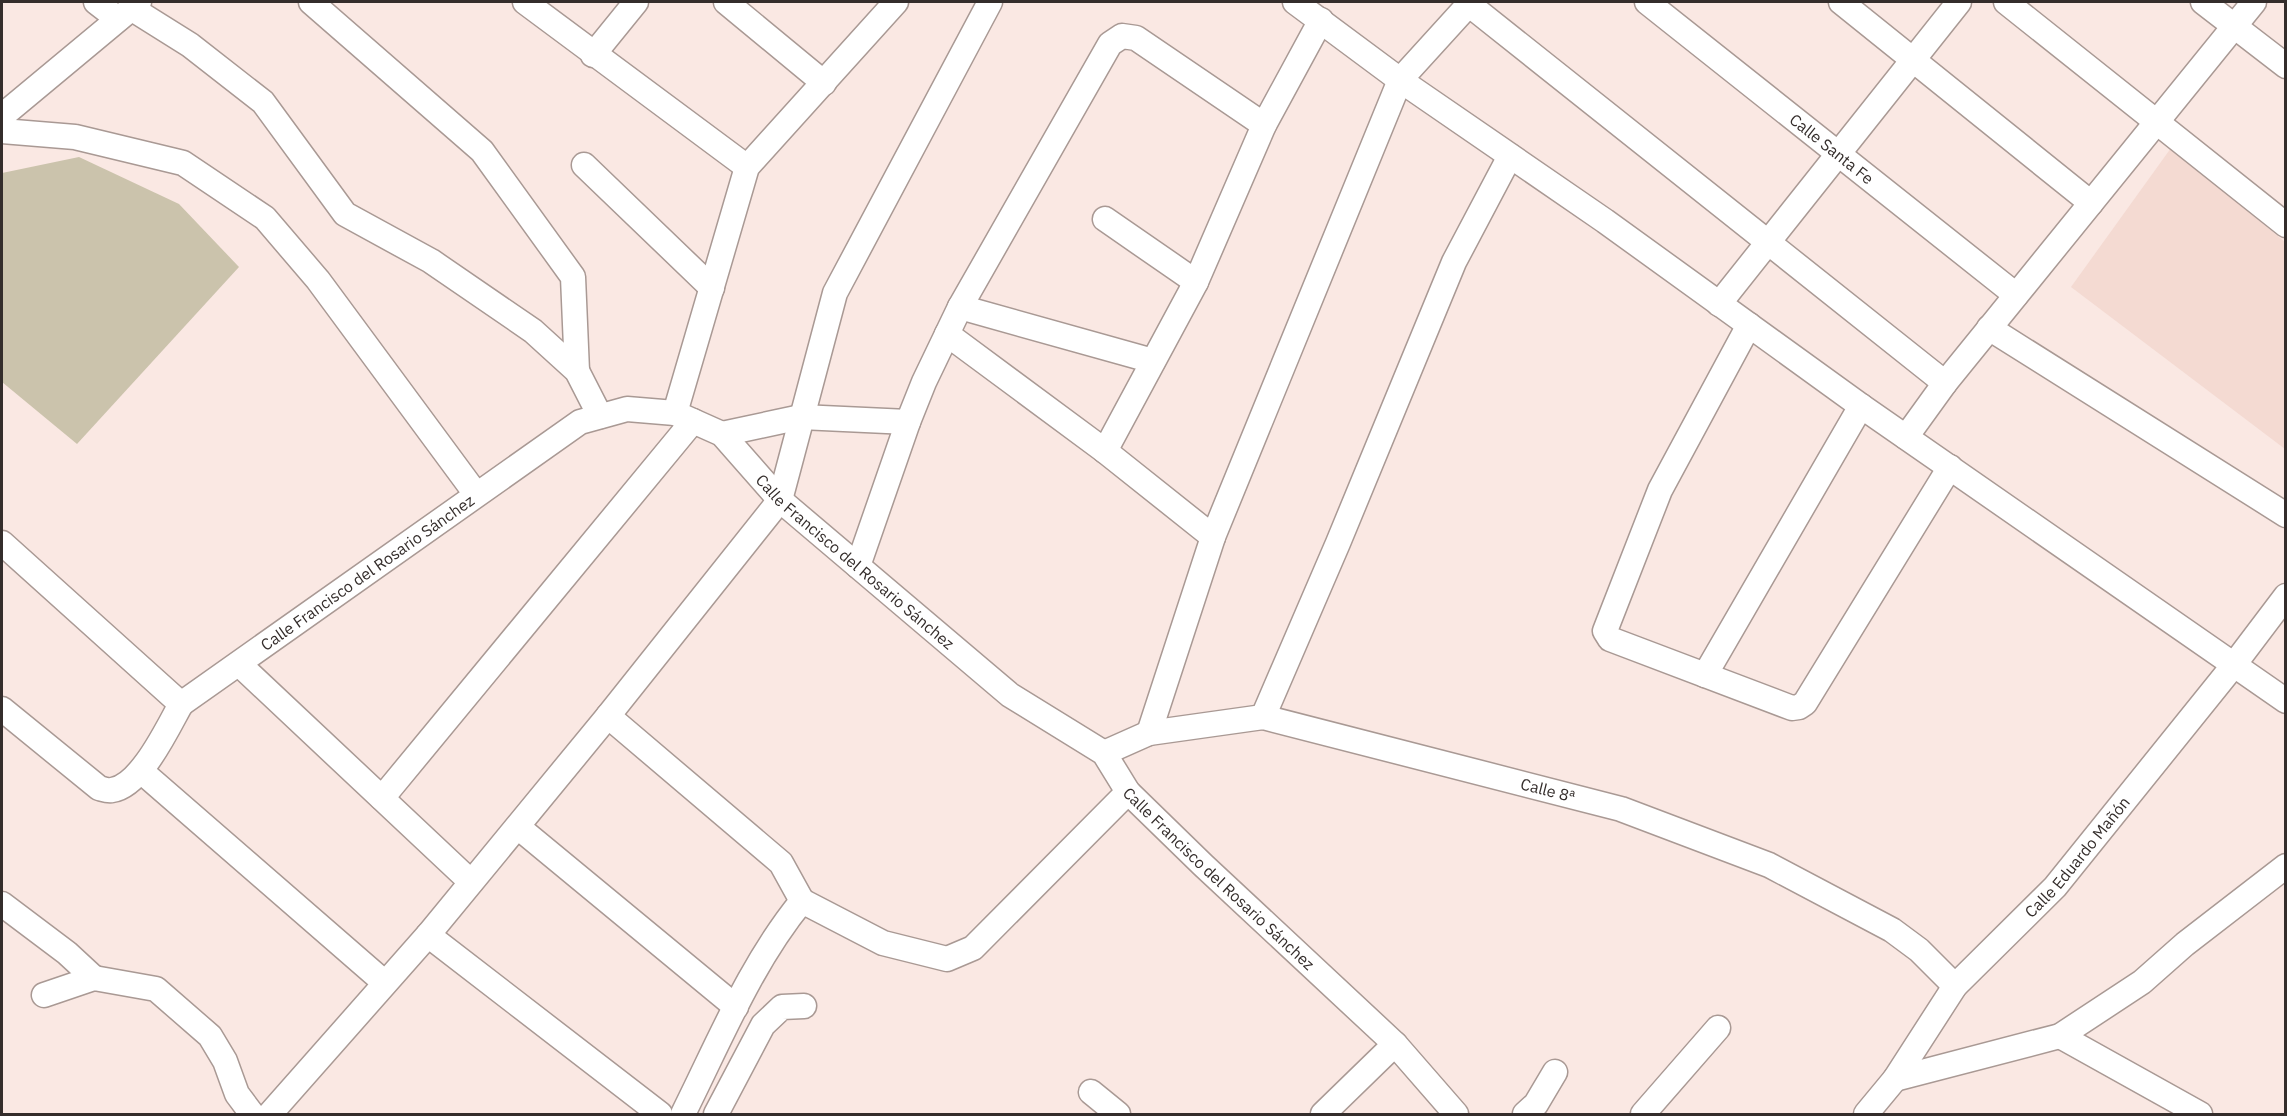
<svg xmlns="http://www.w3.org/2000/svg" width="2287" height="1116" viewBox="0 0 2287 1116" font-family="'IBM Plex Sans',sans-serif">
  <rect width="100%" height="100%" fill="#fae8e3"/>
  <polygon fill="#f4dad2" points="2171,148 2285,242 2285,449 2071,287"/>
  <polygon fill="#cbc3ac" points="79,157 179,204 239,267 77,444 2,382 2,173"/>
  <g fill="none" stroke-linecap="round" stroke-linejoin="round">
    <g stroke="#a99994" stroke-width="27">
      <g id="minor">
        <polyline points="96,2 118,19"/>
        <polyline points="311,2 482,151 573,277 577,371"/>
        <polyline points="525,2 747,167"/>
        <polyline points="726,2 824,83"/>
        <polyline points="1295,2 1400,80 1605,221 1861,406 2286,701"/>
        <polyline points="1466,2 1945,383"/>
        <path id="s1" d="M1647 2 2016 295"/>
        <polyline points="1841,2 2091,203"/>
        <polyline points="2006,2 2286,225"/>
        <polyline points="2203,2 2286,66"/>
        <polyline points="131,8 190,45 263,102 345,214 431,261 533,331 577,371 600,416"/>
        <polyline points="593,55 636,2"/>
        <polyline points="2,116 139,2"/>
        <polyline points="2,131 75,137 183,163 265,218 318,280 476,494"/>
        <polyline points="584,165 712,288"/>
        <polyline points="1105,219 1196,282"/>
        <polyline points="1719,304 1959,2"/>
        <polyline points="960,307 1153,361"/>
        <polyline points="1749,325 1660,490 1605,631 1610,639 1792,708 1799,707 1805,703 1950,467"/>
        <polyline points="1989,328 2286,515"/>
        <polyline points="947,334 1105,451 1213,537"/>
        <polyline points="675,413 747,167 896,2"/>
        <polyline points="722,434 801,417 908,422"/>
        <polyline points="1906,437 1945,383 2254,2"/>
        <polyline points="1105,451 1196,282 1264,125 1321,20"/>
        <path d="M2 543 181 704C168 727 141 786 112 790 108 791 103 789 99 788L2 709"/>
        <polyline points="858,566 908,422 924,382 960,307 1110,44 1122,36 1136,38 1264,125"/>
        <polyline points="239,664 471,882"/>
        <polyline points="1705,675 1861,406"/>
        <path id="s2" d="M181 704 580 422 627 409 675 413 722 434 780 500 1010 695 1104 753 1128 792 1203 865 1395 1044 1456 1114"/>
        <polyline points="608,716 781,863 802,901"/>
        <polyline points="1263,717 1338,543 1454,262 1510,156"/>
        <polyline points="1149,733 1213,537 1400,80 1471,2"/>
        <polyline points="1104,753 1149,733 1263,717 1621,809 1769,865 1892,930 1919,950 1955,986"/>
        <polyline points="141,771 385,983"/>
        <polyline points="382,798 693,421"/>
        <polyline points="518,827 736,1007"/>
        <polyline points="2,904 67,953 94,978"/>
        <polyline points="428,935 660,1114"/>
        <polyline points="44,995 94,978 156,989 210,1036 225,1061 237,1094 252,1114"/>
        <polyline points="2060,1036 2200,1114"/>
        <polyline points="1895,1079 2060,1036 2142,982 2185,944 2286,866"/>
        <polyline points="1091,1092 1118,1114"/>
        <polyline points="270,1114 428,935 608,716 780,500 835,293 990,2"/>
        <path d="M683 1114C719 1042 751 963 802 901L883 943 947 959 973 948 1128 792"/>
        <polyline points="716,1114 763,1025 782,1007 804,1006"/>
        <polyline points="1323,1114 1395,1044"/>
        <polyline points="1525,1114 1536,1104 1555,1072"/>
        <polyline points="1643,1114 1718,1028"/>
        <path id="s3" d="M1866 1114 1895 1079 1955 986 2055 887 2233 666 2286 596"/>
      </g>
    </g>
    <use href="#minor" stroke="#fff" stroke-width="24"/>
  </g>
  <g text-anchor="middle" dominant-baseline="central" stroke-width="5" stroke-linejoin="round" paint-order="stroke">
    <g font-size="16" fill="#342d2b" stroke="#fff">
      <text stroke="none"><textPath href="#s1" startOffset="236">Calle Santa Fe</textPath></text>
      <text stroke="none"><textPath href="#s2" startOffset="822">Calle Francisco del Rosario Sánchez</textPath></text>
      <text stroke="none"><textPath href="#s2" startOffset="228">Calle Francisco del Rosario Sánchez</textPath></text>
      <text transform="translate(1548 790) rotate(14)">Calle 8ª</text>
      <text stroke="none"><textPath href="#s3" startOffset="334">Calle Eduardo Mañón</textPath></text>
      <text stroke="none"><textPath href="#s2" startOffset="1308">Calle Francisco del Rosario Sánchez</textPath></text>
    </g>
  </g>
  <rect width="2287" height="1116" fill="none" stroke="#342d2b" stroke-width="6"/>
</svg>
